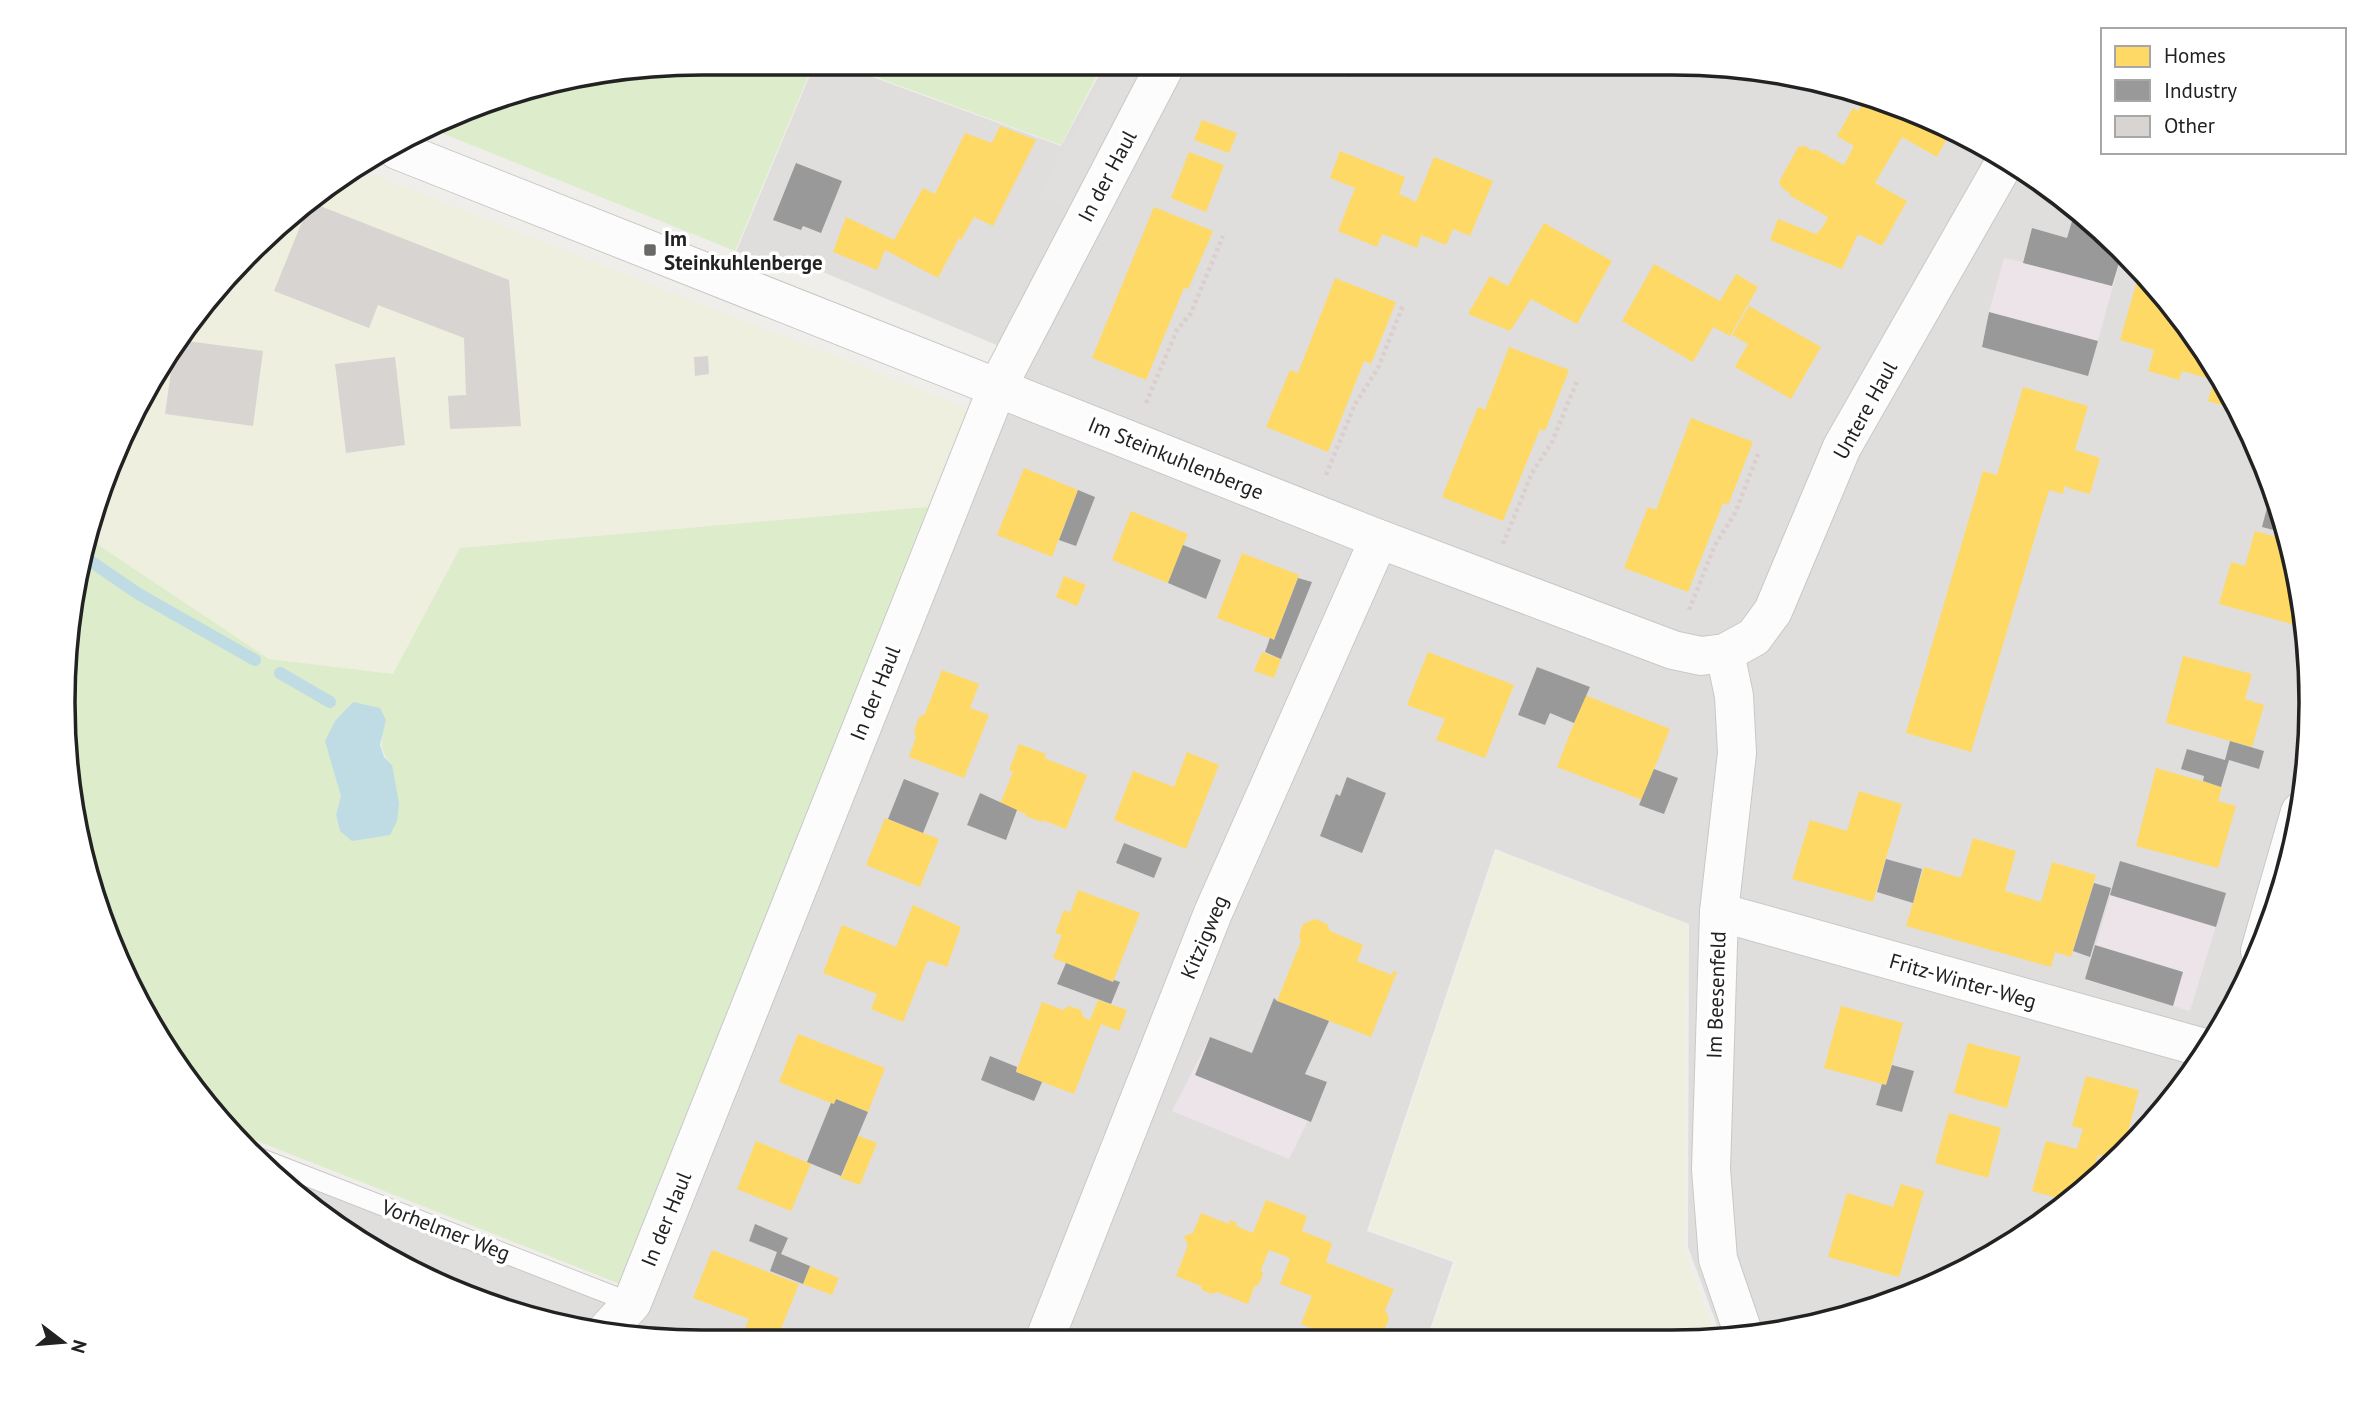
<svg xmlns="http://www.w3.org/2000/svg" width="2374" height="1405" viewBox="0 0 2374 1405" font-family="'PT Sans',sans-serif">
  <rect width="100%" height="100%" fill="#f0eeeb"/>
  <polygon fill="#dfdedc" points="815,63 834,63 1061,146 1105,64 1714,64 1877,97 2026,171 2123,250 2203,347 2262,457 2299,577 2311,702 2299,827 2262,947 2203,1057 2123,1155 1992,1256 1877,1308 1722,1339 1688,1247 1689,924 1495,849 1367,1231 1453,1262 1426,1341 660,1341 497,1308 348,1234 282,1177 643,1317 1023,356 811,267 736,252"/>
  <g fill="#ede4e9">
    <polygon points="2075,211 2127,255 2122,254 2088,376 1982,347 1989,312 2004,258 2023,262 2032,228 2067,238"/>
    <polygon points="2120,861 2226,893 2190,1011 2086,980"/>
    <polygon points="1210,1037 1327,1082 1289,1159 1172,1111"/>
  </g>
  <g fill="#efefdf">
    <polygon points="360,170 967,408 928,507 460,548 394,674 269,659 85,536 171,347 314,195"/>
    <polygon points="1496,851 1687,924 1684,1250 1717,1340 1428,1341 1456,1261 1369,1230"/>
  </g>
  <g fill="#ddeccb" fill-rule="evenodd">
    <polygon points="703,63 814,63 735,251 434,130 497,97"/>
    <polygon points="838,63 1103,64 1061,145"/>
    <path d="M928 507 620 1284 227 1129 221 1124 112 947 64 744 85 536 269 659 393 674 460 548ZM353 702 386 720C381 739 378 750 392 765L353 841 340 831 336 815 341 796 335 721Z"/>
  </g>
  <polygon fill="#e0dfde" points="1110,64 1143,64 1068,207 1042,194"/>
  <polygon fill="#bfdbe3" points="353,702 380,708 386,720 380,745 384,757 392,765 399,803 397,821 390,835 352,841 340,831 336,815 341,796 325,741 335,721"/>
  <g fill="#ffd966">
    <polygon points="1867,95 1877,97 1950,133 1937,157 1902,137 1875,183 1907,201 1882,246 1858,234 1842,269 1770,240 1778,219 1816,234 1822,228 1828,217 1789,195 1790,193 1782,188 1779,182 1798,147 1805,146 1813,151 1815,149 1844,165 1854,146 1837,136 1853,108 1858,111"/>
    <polygon points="1202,120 1237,133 1229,153 1194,140"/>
    <polygon points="1000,126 1036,140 993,226 974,217 961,240 959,238 938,278 885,250 877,270 833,252 846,217 894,240 923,188 935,194 965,133 992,143"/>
    <polygon points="1340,151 1405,177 1399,194 1416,202 1434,157 1493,181 1470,236 1453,229 1446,245 1421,235 1417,248 1382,234 1377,247 1338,231 1355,188 1330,178"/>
    <polygon points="1189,152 1224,165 1206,212 1171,198"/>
    <polygon points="1154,207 1213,231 1188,289 1184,288 1146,380 1092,358"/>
    <polygon points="1544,223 1612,261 1577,324 1531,299 1510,331 1468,314 1490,276 1508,286"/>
    <polygon points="1654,264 1720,301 1736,274 1758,287 1730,336 1713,327 1693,362 1622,321"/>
    <polygon points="2140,270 2203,347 2236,409 2208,401 2214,380 2182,371 2179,380 2148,371 2154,350 2120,340"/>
    <polygon points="1335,278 1396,302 1371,364 1364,361 1328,452 1266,427 1290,370 1298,373"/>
    <polygon points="1749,306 1821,347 1791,399 1735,367 1748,344 1732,335"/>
    <polygon points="1509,347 1569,370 1545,431 1540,429 1503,521 1442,497 1478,407 1485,410"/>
    <polygon points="2023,387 2088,406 2075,450 2100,458 2090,494 2068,488 2065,485 2063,494 2049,490 1971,752 1906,733 1983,471 1997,475"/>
    <polygon points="1691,418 1753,442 1728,505 1723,503 1688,592 1624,568 1648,507 1656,510"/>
    <polygon points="1024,468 1078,490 1052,557 997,535"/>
    <polygon points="1131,511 1188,534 1168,583 1112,560"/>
    <polygon points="2255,531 2287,540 2299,577 2302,627 2219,604 2231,562 2245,566"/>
    <polygon points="1242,553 1299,575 1274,640 1217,618"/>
    <polygon points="1064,576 1086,585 1077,606 1056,597"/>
    <polygon points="1262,652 1281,659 1274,678 1254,671"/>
    <polygon points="1428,652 1514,685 1485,758 1436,740 1445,719 1407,705"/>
    <polygon points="2183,656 2252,674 2245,699 2264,705 2252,747 2166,723"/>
    <polygon points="942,670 979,684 970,708 989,715 964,778 909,757 916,737 914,731 919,717 925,714"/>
    <polygon points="1585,695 1670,729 1642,800 1557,767"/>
    <polygon points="1019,744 1046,754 1044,758 1087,775 1066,829 1042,820 1042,822 1025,816 1026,814 1000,804 1013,772 1009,770"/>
    <polygon points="1187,752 1219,765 1186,849 1114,820 1133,771 1174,787"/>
    <polygon points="2156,768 2222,787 2218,801 2236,806 2218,868 2136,846"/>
    <polygon points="1859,791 1902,804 1873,902 1792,879 1810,820 1847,831"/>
    <polygon points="885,818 939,839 920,887 866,865"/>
    <polygon points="1973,838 2016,851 2005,891 2041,902 2052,862 2096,875 2071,957 2055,952 2051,967 1906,926 1924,867 1961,878"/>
    <polygon points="1078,890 1140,913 1113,982 1053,958 1062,935 1055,933 1064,910 1070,913"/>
    <polygon points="913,905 961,927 947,967 931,961 927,962 903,1022 871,1009 877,994 823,973 842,925 896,947"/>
    <polygon points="1315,919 1327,924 1330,931 1363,945 1357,961 1392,975 1393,971 1397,972 1371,1037 1277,1001 1301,941 1299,936 1303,924"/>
    <polygon points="1098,1000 1127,1010 1119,1031 1101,1024 1074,1094 1016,1072 1042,1002 1063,1010 1069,1006 1081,1010 1083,1017 1090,1020"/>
    <polygon points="1841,1006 1903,1023 1886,1085 1824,1068"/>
    <polygon points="798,1034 885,1068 868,1112 836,1099 834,1104 831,1103 779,1082"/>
    <polygon points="1968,1043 2021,1057 2007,1108 1954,1093"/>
    <polygon points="2086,1076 2139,1090 2121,1157 2117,1160 2098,1155 2091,1180 2065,1200 2032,1191 2046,1141 2077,1149 2083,1129 2072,1126"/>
    <polygon points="1949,1113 2001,1128 1988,1178 1935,1163"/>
    <polygon points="859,1136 877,1143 860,1185 838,1177 842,1176 856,1137"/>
    <polygon points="756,1141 811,1164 791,1211 737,1189"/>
    <polygon points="1901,1184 1924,1191 1899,1277 1828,1257 1847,1193 1893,1207"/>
    <polygon points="1266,1200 1307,1216 1302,1231 1332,1243 1326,1262 1394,1289 1385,1310 1389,1318 1383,1333 1374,1337 1373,1341 1343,1341 1301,1324 1312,1296 1280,1284 1290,1258 1269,1250 1261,1269 1263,1274 1259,1284 1254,1287 1248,1304 1217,1292 1212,1294 1202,1290 1201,1286 1176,1276 1188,1245 1184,1236 1193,1233 1201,1213 1229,1224 1230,1220 1237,1223 1236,1226 1253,1233"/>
    <polygon points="712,1250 799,1284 776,1341 754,1341 742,1336 749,1319 693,1298"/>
    <polygon points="810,1266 839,1278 832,1295 803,1284"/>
    <polygon points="494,1300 523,1312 523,1313 497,1308 492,1306"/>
  </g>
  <g fill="#999">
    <polygon points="1316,64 1356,64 1350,77"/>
    <polygon points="796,163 842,181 821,233 803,226 801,230 773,220"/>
    <polygon points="2075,211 2127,255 2122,253 2112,286 2023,263 2032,228 2067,238"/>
    <polygon points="1989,312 2098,341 2088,376 1982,347"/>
    <polygon points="1078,490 1095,497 1076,546 1059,540"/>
    <polygon points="2268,504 2277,507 2285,533 2262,527"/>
    <polygon points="1183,545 1221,560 1206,599 1168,583"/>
    <polygon points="1298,578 1312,582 1281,659 1265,652 1270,638 1274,640"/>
    <polygon points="1537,667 1590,687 1574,723 1550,713 1545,725 1518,715"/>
    <polygon points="2230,741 2264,751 2259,769 2229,760 2221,787 2203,781 2204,776 2181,769 2187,749 2225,760"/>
    <polygon points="1654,769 1678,778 1664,814 1639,805"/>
    <polygon points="1347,777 1386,793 1362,853 1320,836 1336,794 1340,796"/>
    <polygon points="904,779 939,793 923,833 888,819"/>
    <polygon points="980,793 1017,810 1006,840 967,825"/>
    <polygon points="1124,843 1162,858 1154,878 1116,863"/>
    <polygon points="1886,859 1922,869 1913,903 1877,892"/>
    <polygon points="2120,861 2226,893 2216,927 2110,895"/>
    <polygon points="2094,883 2111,888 2090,957 2073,951"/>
    <polygon points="2095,945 2183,972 2173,1006 2085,979"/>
    <polygon points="1066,963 1113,982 1114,980 1120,982 1111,1004 1057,984"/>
    <polygon points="1274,998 1277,1001 1329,1021 1305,1074 1327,1082 1311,1122 1195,1075 1210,1037 1252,1053"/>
    <polygon points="990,1056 1017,1067 1016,1072 1042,1082 1034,1101 981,1080"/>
    <polygon points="1892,1065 1914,1071 1902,1112 1876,1105 1882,1084 1886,1085"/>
    <polygon points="836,1099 868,1112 841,1176 807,1162 831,1103 834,1104"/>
    <polygon points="755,1224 788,1238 781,1254 810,1266 803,1284 770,1271 777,1252 749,1241"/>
  </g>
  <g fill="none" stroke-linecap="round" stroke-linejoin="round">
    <g stroke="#bfdbe3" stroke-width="12">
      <polyline points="83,556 137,593 255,660"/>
      <polyline points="280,673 330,702"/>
    </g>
  </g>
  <g fill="#d7d4d2">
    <polygon points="310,202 509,280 521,426 450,429 448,396 466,395 464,338 378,305 369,328 274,291"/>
    <polygon points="178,340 263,351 253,426 165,414 175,343"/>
    <polygon points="708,356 709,374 695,376 694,357"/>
    <polygon points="395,357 405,445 346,453 335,364"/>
  </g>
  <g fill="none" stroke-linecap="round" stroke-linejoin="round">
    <g stroke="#c9c8c7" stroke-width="21">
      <polyline id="service" points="260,1158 632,1303"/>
    </g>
    <g stroke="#c9c8c7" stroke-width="40">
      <g id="minor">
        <polyline points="397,150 1379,539 1673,650 1701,656 1725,653 1754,637 1773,611 1842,447 2006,160"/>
        <polyline points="1725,653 1734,696 1737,753 1719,912 1711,1169 1718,1259 1744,1335"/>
        <polyline points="1719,912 2208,1049"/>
        <polyline points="2260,951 2300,812"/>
        <polyline points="607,1330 632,1303 998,386 1166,64"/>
        <polyline points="1044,1341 1213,913 1379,539"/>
      </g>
    </g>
    <g stroke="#dccecd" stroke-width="4.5" stroke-dasharray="3.5 3.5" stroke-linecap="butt">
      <polyline points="1146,403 1177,330 1191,313 1223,236"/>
      <polyline points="1326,475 1355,404 1378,368 1403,305"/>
      <polyline points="1503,544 1532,473 1552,442 1577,381"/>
      <polyline points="1689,610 1715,545 1735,513 1758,454"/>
    </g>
    <use href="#service" stroke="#fdfcfc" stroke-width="19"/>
    <use href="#minor" stroke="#fdfcfc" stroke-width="38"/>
  </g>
  <rect fill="#6a6968" stroke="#fff" stroke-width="2.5" x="643" y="243" width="14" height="14" rx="3.5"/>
  <g text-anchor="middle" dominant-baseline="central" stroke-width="7" stroke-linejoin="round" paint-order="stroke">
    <g font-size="21" fill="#222" stroke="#fff">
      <text transform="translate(1107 176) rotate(-62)">In der Haul</text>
      <text transform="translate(1865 410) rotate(-61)">Untere Haul</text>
      <text transform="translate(1176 458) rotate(22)">Im Steinkuhlenberge</text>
      <text transform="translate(875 693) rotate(-68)">In der Haul</text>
      <text transform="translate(1204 937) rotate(-67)">Kitzigweg</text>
      <text transform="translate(1963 981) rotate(16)">Fritz-Winter-Weg</text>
      <text transform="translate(1716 995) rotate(-88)">Im Beesenfeld</text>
      <text transform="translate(666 1219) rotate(-68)">In der Haul</text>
      <text transform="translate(446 1230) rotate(21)">Vorhelmer Weg</text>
    </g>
    <g font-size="21" font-weight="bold" fill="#222" stroke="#fff" text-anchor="start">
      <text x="664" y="238">Im<tspan x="664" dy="24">Steinkuhlenberge</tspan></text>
    </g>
  </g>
  <path d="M0 0H2374V1405H0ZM702 75H1672A627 627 0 0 1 2299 702V703A627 627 0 0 1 1672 1330H702A627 627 0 0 1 75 703V702A627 627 0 0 1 702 75Z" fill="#fff" fill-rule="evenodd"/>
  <path fill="none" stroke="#222" stroke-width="3.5" d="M702 75H1672A627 627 0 0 1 2299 702V703A627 627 0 0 1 1672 1330H702A627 627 0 0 1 75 703V702A627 627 0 0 1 702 75Z"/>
  <rect x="2101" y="28" width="245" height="126" fill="#ffffff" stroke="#a7a7a7" stroke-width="2"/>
  <rect x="2115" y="46" width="35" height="21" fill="#ffd966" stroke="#a7a7a7" stroke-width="2"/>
  <text x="2164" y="63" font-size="21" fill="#222222">Homes</text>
  <rect x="2115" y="80" width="35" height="21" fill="#999999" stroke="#a7a7a7" stroke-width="2"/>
  <text x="2164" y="98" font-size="21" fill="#222222">Industry</text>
  <rect x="2115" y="116" width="35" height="21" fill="#d7d4d2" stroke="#a7a7a7" stroke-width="2"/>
  <text x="2164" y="133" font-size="21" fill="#222222">Other</text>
  <g transform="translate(63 1342) rotate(106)" stroke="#ffffff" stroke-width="5" paint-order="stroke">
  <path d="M0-5L12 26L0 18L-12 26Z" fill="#222222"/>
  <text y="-10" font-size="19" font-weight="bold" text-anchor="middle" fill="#222222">N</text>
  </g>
</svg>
